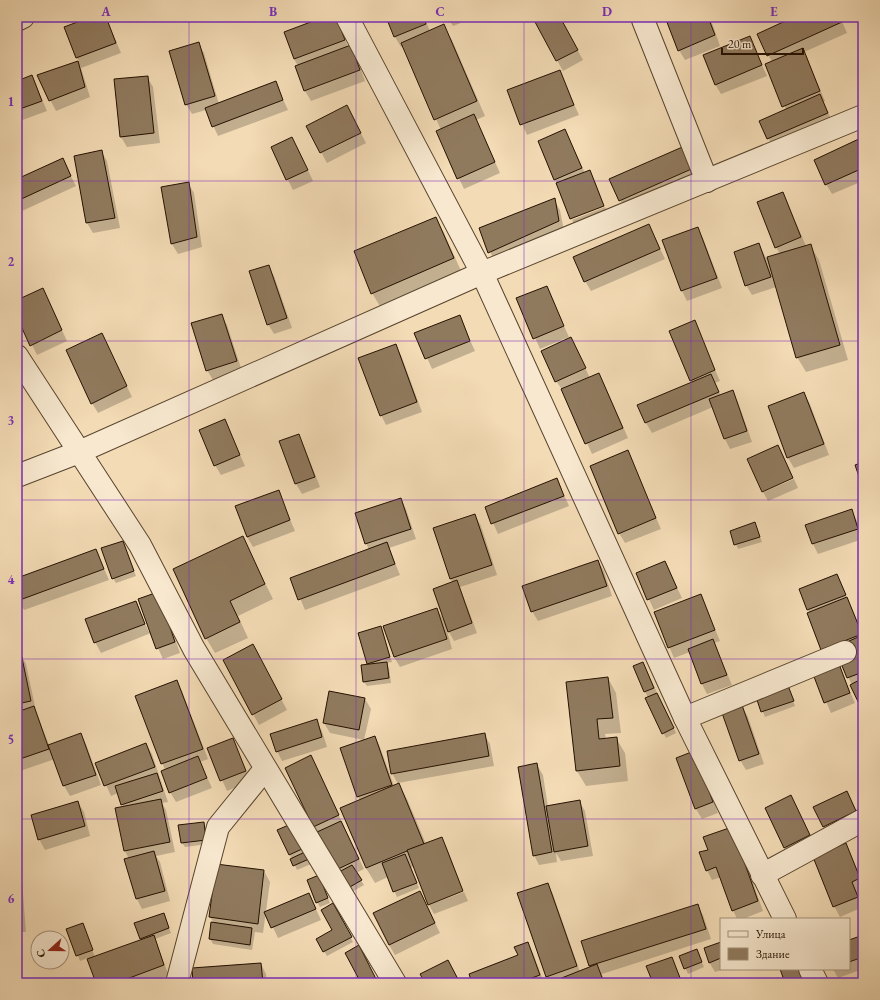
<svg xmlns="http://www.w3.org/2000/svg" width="880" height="1000" viewBox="0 0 880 1000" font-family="'EB Garamond',serif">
  <rect width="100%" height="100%" fill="#f3dbb5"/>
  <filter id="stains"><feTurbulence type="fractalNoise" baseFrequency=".005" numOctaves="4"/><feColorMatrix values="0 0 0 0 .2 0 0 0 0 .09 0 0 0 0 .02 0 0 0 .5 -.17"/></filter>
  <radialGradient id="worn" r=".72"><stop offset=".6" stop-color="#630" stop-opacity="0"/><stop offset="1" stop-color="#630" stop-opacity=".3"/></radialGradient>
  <g fill="#0003">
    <polygon points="94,17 106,17 121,53 81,68 90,97 56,111 38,76 79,61 77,58"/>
    <polygon points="326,17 336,17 348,47 356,56 365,81 311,101 305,91 296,66 298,66 294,59"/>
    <polygon points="387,17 424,17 430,31 443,26 452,40 485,116 476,120 500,173 464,189 437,132 441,130 403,46 401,47 395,37"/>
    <polygon points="447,17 476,17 453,26"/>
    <polygon points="547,17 559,17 583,60 563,71 536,23"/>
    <polygon points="668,17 710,17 720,46 685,60 679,50"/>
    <polygon points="795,17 840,17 847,33 804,52 825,101 823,102 833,123 774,148 768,138 786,110 772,62 758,34"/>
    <polygon points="749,37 767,76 721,94 715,84"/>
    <polygon points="198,43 204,53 219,104 275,82 288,110 218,136 206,110 192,114 186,104"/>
    <polygon points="559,71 579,115 527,135 508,90"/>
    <polygon points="32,76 47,111 17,122 17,82"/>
    <polygon points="147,77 153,87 160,143 127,147 121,137"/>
    <polygon points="352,116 366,143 327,163 307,126"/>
    <polygon points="17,127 21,136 17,137"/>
    <polygon points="565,131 585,173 589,171 595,181 604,205 571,219 555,179"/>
    <polygon points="863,139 863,181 832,194 826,184"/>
    <polygon points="272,148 298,149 313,181 293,190"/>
    <polygon points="101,151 107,161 120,228 93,233 87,223"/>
    <polygon points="692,156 701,177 626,210 620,200"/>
    <polygon points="62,159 76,186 22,211 17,203 17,180"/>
    <polygon points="188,183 194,193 202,247 178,254 172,244 162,188"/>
    <polygon points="783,193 806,246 810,245 819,260 848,360 806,372 797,357 776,287 752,295 746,285 759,244 766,258 780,254 776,247"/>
    <polygon points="554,200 560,210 564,231 495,263 480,228"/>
    <polygon points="605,207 609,217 577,229 572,220"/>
    <polygon points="436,218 444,233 462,273 381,308 372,293"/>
    <polygon points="649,225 665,259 591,291 585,281"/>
    <polygon points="697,228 703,238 722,288 687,301 682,291"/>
    <polygon points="268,266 274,276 292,328 274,334 268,324"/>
    <polygon points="546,287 569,337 540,349 518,299"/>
    <polygon points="48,300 67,341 37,355 17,314 17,301"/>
    <polygon points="221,315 227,325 242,371 213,380 207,370"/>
    <polygon points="459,316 475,351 432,369 416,333"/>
    <polygon points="694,321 720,381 715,383 721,396 732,392 738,402 752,442 730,449 725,439 713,407 652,433 646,423 692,383 690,380"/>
    <polygon points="571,338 590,378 599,374 604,384 628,438 592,454 563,391 556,381"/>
    <polygon points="107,345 132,397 98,413 92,403"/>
    <polygon points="395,345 401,355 422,412 386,425 381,415"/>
    <polygon points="804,393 810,404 829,455 794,468 788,458"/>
    <polygon points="225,421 245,466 221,475 215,465"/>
    <polygon points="298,436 304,446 320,487 302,494 296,484"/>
    <polygon points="778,446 793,477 762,490"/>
    <polygon points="627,451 661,529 625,543 619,533"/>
    <polygon points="557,479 569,506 498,534 486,507"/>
    <polygon points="794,479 798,488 768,501 763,492"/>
    <polygon points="278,491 295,531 253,547 247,537"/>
    <polygon points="401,499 406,509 416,539 389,548 400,575 305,610 292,579 369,550 366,543"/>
    <polygon points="852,511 857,521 863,539 818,554 813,544 806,525"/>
    <polygon points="475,515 481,526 497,575 460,587 477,633 454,641 446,627 452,649 400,667 394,657 437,609 445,622 453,583 450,578"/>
    <polygon points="755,524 762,542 738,549 731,531"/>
    <polygon points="242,537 273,599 238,616 248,638 215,653 206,638"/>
    <polygon points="123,542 136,576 116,583 113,578"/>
    <polygon points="96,550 109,580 24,610 17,597 17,579"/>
    <polygon points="598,561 604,571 612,596 538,621 532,611"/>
    <polygon points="665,562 682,598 654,610 637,574"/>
    <polygon points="837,575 863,635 863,710 841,661 828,659 800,590"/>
    <polygon points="701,595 720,641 714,643 732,685 707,694 702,684 690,652 674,658 655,613"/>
    <polygon points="135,602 149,632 163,604 180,653 163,659 151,633 101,653 95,642"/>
    <polygon points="380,628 392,662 386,663 389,668 391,683 367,686 364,682 368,664"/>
    <polygon points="17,634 23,652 20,653 26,664 36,711 49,745 81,734 86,744 101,785 70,796 64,786 55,759 20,771 17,765"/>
    <polygon points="258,655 287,710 259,725 224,661"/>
    <polygon points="643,663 676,733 666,738 647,699 648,698 634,667"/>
    <polygon points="838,665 855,703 831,713 814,674"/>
    <polygon points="608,678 616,693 621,733 605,734 606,739 616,738 625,753 628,781 586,786 577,771"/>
    <polygon points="176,681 182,691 208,759 200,762 212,788 176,802 170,792 165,770 136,697"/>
    <polygon points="787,684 795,706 765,717 756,695"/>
    <polygon points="330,692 365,699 371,709 364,740 330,733 324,723"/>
    <polygon points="742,707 748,717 764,764 746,770 740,760"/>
    <polygon points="316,721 322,731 327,747 282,761 277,751"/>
    <polygon points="484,734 490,744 494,766 398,783 407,799 426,844 441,838 447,848 463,890 429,903 414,866 411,868 419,888 397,897 388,877 375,883 366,868 341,808 360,800 358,797 375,737 380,747 394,786 398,784 392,773"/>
    <polygon points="232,739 251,781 227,791 208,748"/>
    <polygon points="146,744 152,754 168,802 162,803 166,810 175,852 156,856 160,862 170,901 142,909 137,899 126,860 129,859 125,851 116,809 124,808 118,793 111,796 96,763"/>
    <polygon points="677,759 700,763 718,813 702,819 696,809"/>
    <polygon points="537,765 543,775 548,807 579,801 585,811 593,856 561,861 556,853 557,862 539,865 534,855"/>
    <polygon points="316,767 364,869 356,873 364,885 352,892 314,827 286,769"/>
    <polygon points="78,802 84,812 90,836 45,850 39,839"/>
    <polygon points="852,802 861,822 829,837 814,808"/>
    <polygon points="796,807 815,846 791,857 785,847"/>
    <polygon points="203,823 206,828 208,844 185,847 182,843"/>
    <polygon points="293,830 311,864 297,870 290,855"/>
    <polygon points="737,838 763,911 743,919 737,919 733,910 721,877 712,880 707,870 709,850"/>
    <polygon points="846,844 863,883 863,890 857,892 863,907 840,917 834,906"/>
    <polygon points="17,850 20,856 26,932 17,932"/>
    <polygon points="217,865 264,871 270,882 263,933 255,932 252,950 213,944 210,939 214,923 210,917"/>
    <polygon points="321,881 330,903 320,907 317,902"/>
    <polygon points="548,884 553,894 580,972 591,968 583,942 697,905 703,915 711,939 602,974 605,983 551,983 547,976"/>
    <polygon points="464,892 468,901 434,914 429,905"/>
    <polygon points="309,894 321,920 278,938 266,913"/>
    <polygon points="425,902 440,933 395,955 389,945"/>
    <polygon points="333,905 353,942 327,956 317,939 333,931"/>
    <polygon points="164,914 171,933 155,939 169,976 149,983 98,983 88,958 80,961 67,930 82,924 95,957 142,940 141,938"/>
    <polygon points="863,936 863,969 838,978 833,969 849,969 849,941"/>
    <polygon points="528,943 533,953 544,983 473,983 519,956"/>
    <polygon points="721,943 721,969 725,969 715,972 709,962"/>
    <polygon points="699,955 704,967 688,974 680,956"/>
    <polygon points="671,958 683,983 654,983"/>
    <polygon points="261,964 266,974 267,983 194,983"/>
  </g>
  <g fill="#907a5e" stroke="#241100">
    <polygon points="91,17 106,17 116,43 76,58 64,27"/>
    <polygon points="324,17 336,17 345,40 294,59 284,32"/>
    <polygon points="386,17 423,17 426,24 394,37"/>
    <polygon points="545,17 560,17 578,50 556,61 535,22"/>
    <polygon points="665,17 708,17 715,35 678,51"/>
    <polygon points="794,17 840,17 842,22 767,56 757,34"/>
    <polygon points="444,24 477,101 434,120 401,43"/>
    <polygon points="750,36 762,65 715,85 703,55"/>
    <polygon points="199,42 215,96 185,105 169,51"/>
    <polygon points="351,45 360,70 304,91 295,66"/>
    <polygon points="803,48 820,91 782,107 765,64"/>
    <polygon points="78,61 85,87 49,101 37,75"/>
    <polygon points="560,70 574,105 520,125 507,90"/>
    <polygon points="32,75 42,101 17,110 17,81"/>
    <polygon points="148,76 154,133 120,137 114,79"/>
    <polygon points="276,81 283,100 212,127 205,108"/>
    <polygon points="820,94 828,113 767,139 759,121"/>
    <polygon points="347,105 361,133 320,153 306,126"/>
    <polygon points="474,114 495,162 457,179 436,131"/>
    <polygon points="565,129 582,168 554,180 538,141"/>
    <polygon points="292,137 308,170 286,180 271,147"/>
    <polygon points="863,137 863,168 825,185 814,160"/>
    <polygon points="687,145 696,167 619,201 609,179"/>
    <polygon points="102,150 115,218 86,223 74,156"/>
    <polygon points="63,158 71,176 17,201 17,179"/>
    <polygon points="590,170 604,206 570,219 556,183"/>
    <polygon points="189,182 197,237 171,244 161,187"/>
    <polygon points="783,192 801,237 775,248 757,202"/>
    <polygon points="555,198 559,221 488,253 479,228"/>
    <polygon points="436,217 454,258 371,294 354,251"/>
    <polygon points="649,224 660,249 584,282 573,257"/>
    <polygon points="698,227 717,278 681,291 662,240"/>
    <polygon points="759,243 771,277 745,286 734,252"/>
    <polygon points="811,244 840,345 796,358 767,257"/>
    <polygon points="269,265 287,318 267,325 249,271"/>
    <polygon points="547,286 564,326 533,339 516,298"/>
    <polygon points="43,288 62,330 30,346 17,317 17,300"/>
    <polygon points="222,314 237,361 206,371 191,323"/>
    <polygon points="460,315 470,341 425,359 414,333"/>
    <polygon points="695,320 715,370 690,381 669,331"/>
    <polygon points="102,333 127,386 91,404 66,350"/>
    <polygon points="571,337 586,368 555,382 541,351"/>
    <polygon points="396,344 417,402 380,416 358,358"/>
    <polygon points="599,373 623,428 585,444 561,389"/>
    <polygon points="711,374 719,392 645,423 637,405"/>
    <polygon points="733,390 747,431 724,439 709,399"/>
    <polygon points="804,392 824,444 787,458 768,406"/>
    <polygon points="225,419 240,455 214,466 199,430"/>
    <polygon points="299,434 315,477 295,484 279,441"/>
    <polygon points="778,445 793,478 762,492 747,459"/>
    <polygon points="628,450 656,518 618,534 590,466"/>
    <polygon points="863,462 863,488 855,465"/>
    <polygon points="557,478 564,496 491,524 485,507"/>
    <polygon points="279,490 290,520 247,537 235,506"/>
    <polygon points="401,498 411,529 365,544 355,513"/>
    <polygon points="852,509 858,529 812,544 805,525"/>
    <polygon points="475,514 492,565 450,579 433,528"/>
    <polygon points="755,522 760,537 734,545 730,531"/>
    <polygon points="243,536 265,584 230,601 240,622 205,639 173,569"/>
    <polygon points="123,541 134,571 112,579 101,548"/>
    <polygon points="387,542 395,564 298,600 290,578"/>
    <polygon points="96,549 104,569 17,601 17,578"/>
    <polygon points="598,560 607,586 531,612 522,586"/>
    <polygon points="665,561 677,588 647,600 636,573"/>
    <polygon points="837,574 846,595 807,610 799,589"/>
    <polygon points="457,580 472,623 448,632 433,589"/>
    <polygon points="158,592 175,642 156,649 138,599"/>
    <polygon points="701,594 715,630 668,648 654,612"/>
    <polygon points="847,597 862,634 821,650 807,613"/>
    <polygon points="136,601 145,624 94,643 85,619"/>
    <polygon points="437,608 447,639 394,657 383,626"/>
    <polygon points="381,626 390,657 367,664 358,633"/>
    <polygon points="863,635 863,672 847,678 840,661 855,655 849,641"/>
    <polygon points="713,639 727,675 701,684 688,649"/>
    <polygon points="253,644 282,699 252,715 223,660"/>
    <polygon points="21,653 31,701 17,704 17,654"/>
    <polygon points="387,662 389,678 363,682 361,665"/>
    <polygon points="643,662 654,688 644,692 633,666"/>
    <polygon points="839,664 850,693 824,703 813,674"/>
    <polygon points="608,677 613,718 597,719 599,739 617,737 620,766 576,771 566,682"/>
    <polygon points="863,678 863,712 850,685"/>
    <polygon points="177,680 203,749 161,764 135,696"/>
    <polygon points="787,683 794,701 761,712 755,694"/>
    <polygon points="329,691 365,698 359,730 323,723"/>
    <polygon points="657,693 674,728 662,734 645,698"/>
    <polygon points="742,705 759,754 739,761 722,713"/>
    <polygon points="34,706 49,749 17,760 17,712"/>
    <polygon points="317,719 322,737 276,752 270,734"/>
    <polygon points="81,733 96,775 63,786 48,745"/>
    <polygon points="485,733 489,756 391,774 387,751"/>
    <polygon points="375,736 392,785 357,797 340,748"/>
    <polygon points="233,738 246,771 220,781 207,748"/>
    <polygon points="146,743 155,767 104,786 95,763"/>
    <polygon points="694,751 713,802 695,809 676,758"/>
    <polygon points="311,755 339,815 313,827 285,768"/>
    <polygon points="198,756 207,778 169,793 161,771"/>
    <polygon points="537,763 552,852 533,856 518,767"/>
    <polygon points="157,773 163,791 121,805 115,786"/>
    <polygon points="399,783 424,844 366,868 340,808"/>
    <polygon points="847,791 856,811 823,827 813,807"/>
    <polygon points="791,795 810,835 784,848 765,808"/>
    <polygon points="161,799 170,842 124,851 115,808"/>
    <polygon points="580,800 588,846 554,852 546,806"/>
    <polygon points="78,801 85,826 38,840 31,815"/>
    <polygon points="341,821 359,859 336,870 317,832"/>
    <polygon points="204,822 206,840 181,843 178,825"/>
    <polygon points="291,824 302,849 289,855 277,830"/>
    <polygon points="732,827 758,901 732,911 716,867 706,871 699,852 708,850 703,837"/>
    <polygon points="442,837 463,891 428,905 407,850"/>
    <polygon points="846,843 860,878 852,882 858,897 833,907 813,857"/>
    <polygon points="154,851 165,891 136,899 124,859"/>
    <polygon points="305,852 309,859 293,866 290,859"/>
    <polygon points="405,854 417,883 393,892 382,863"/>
    <polygon points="216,864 264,870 258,924 209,917"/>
    <polygon points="352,865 362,880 348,888 339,872"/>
    <polygon points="17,868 21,922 17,922"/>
    <polygon points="319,875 328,898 316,903 307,880"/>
    <polygon points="548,883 577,966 546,977 517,893"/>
    <polygon points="420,891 435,923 389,945 373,913"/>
    <polygon points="309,893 316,909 271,928 264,912"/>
    <polygon points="333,903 352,937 323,952 316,939 332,930 321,910"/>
    <polygon points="698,904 706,929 589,966 581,941"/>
    <polygon points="164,913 169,928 140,939 134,923"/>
    <polygon points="211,922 252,928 250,945 209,939"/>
    <polygon points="83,923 93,950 76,956 66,929"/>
    <polygon points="154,935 164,965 116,983 96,983 87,959"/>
    <polygon points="863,935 863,957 849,962 849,940"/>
    <polygon points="528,942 540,975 518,983 472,983 469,974 518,955 514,947"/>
    <polygon points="721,942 721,958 709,963 704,948"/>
    <polygon points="359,945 378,983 361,983 345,953"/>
    <polygon points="697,949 702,962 684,969 679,956"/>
    <polygon points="672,957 682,983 653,983 646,966"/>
    <polygon points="448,960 460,983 425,983 420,974"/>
    <polygon points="261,963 263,983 193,983 192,968"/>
    <polygon points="597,964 604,983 555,983 554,981"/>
    <polygon points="780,969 801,969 805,981 800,983 785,983"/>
    <polygon points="778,978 780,983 764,983"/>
  </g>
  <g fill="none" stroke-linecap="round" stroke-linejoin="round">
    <g stroke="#58442d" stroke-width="24">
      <g id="minor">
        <polyline points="347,17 482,273 685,718 785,919"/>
        <polyline points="17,20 23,17"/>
        <polyline points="643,20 707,181"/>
        <polyline points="17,356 140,545 194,649 395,983"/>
        <polyline points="17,476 79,452 482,273 863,116"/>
        <polyline points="685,718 845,652"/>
        <polyline points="762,875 863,820"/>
        <polyline points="810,969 817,983"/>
        <polyline points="177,983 218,827 265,769"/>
      </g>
    </g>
    <use href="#minor" stroke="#f7e8cf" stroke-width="22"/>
  </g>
  <path fill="none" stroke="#7b2cbf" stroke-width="1" stroke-opacity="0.55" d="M189 17V983M356 17V983M524 17V983M691 17V983M17 181H863M17 341H863M17 500H863M17 659H863M17 819H863"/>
  <rect width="880" height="1000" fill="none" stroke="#f3dbb5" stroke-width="44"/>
  <rect x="720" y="918" width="130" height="52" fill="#f7e8cf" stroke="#a3927c"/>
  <rect x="728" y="931" width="20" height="6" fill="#f7e8cf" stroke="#a3927c"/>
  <text x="756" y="938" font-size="12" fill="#241100">Улица</text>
  <rect x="728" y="948" width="20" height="12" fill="#907a5e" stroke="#a3927c"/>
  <text x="756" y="958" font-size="12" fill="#241100">Здание</text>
  <g transform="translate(50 950) rotate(249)"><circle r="19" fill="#f7e8cf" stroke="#a3927c"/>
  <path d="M0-3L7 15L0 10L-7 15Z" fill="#8f2418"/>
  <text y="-6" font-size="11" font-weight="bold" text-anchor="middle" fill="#241100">С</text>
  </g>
  <path d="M722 48v6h81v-6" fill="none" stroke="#241100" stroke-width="2"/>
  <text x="728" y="48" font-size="12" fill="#241100" stroke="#f7e8cf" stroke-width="3" paint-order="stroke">20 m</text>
  <rect x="22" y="22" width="836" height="956" fill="none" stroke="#7b2cbf" stroke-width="1.5"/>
  <g font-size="13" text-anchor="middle" font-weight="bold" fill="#7b2cbf">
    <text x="106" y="16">A</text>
    <text x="273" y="16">B</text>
    <text x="440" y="16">C</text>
    <text x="607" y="16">D</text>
    <text x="774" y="16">E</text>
    <text x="11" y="106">1</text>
    <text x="11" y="266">2</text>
    <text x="11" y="425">3</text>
    <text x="11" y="584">4</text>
    <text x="11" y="744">5</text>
    <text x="11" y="903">6</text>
  </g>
  <rect width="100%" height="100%" filter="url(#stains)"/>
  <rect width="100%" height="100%" fill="url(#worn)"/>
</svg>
